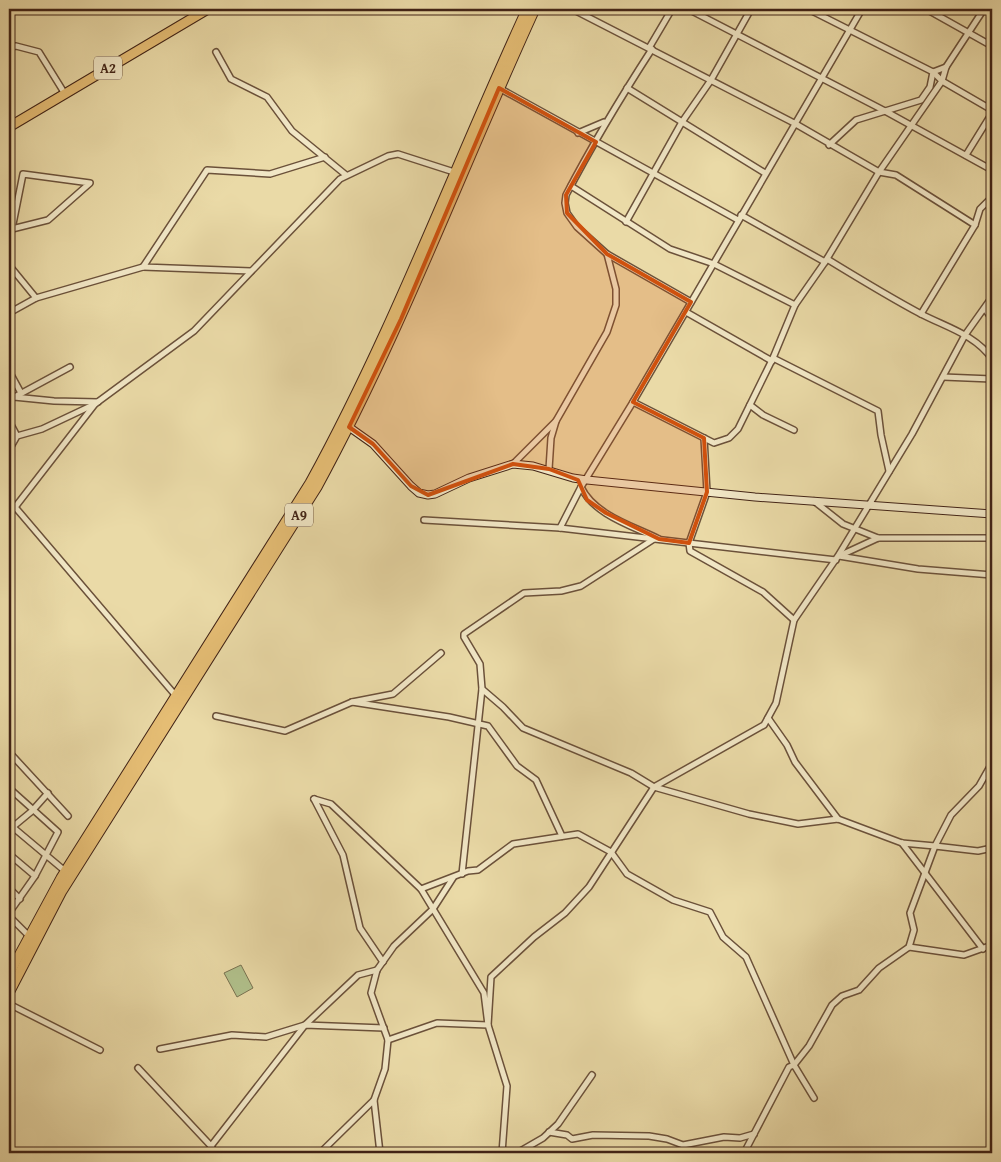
<svg xmlns="http://www.w3.org/2000/svg" width="1001" height="1162" viewBox="0 0 1001 1162" font-family="'Gentium Book Plus',serif">
  <rect width="100%" height="100%" fill="#eadaa7"/>
  <filter id="stains"><feTurbulence type="fractalNoise" baseFrequency=".004" numOctaves="4"/><feColorMatrix values="0 0 0 0 .2 0 0 0 0 .09 0 0 0 0 .02 0 0 0 .5 -.17"/></filter>
  <radialGradient id="worn" r=".72"><stop offset=".6" stop-color="#630" stop-opacity="0"/><stop offset="1" stop-color="#630" stop-opacity=".3"/></radialGradient>
  <polygon fill="#b1c18c" stroke="#797251" points="241,965 253,988 237,997 224,973"/>
  <g fill="none" stroke-linecap="round" stroke-linejoin="round">
    <g stroke="#6b513a" stroke-width="8">
      <g id="street">
        <polyline points="572,9 794,123 879,172 896,175 975,225"/>
        <polyline points="688,9 885,111 992,170"/>
        <polyline points="808,9 933,72 942,81 992,110"/>
        <polyline points="926,9 992,46"/>
        <polyline points="9,47 16,46 39,52 65,94"/>
        <polyline points="649,48 672,9"/>
        <polyline points="216,52 231,79 267,97 292,131 346,175"/>
        <polyline points="499,88 738,220"/>
        <polyline points="627,88 765,173"/>
        <polyline points="578,133 604,122"/>
        <polyline points="829,145 856,120 921,100 930,87 933,72 946,67"/>
        <polyline points="966,155 992,113"/>
        <polyline points="571,186 670,249 714,264 795,305"/>
        <polyline points="741,215 825,262"/>
        <polyline points="626,222 682,122 711,80 751,9"/>
        <polyline points="9,232 12,229 23,174 90,183 48,220 12,229"/>
        <polyline points="607,254 691,302"/>
        <path d="M827 259C858 278 889 297 921 314 946 327 976 335 992 359"/>
        <polyline points="9,265 36,298"/>
        <polyline points="251,271 143,267 207,170 270,174 325,157"/>
        <polyline points="985,309 992,319"/>
        <polyline points="686,312 772,361"/>
        <polyline points="9,313 36,298 143,267"/>
        <polyline points="921,314 975,225 980,209 992,197"/>
        <polyline points="773,358 878,411 881,435 889,471"/>
        <polyline points="9,371 21,393"/>
        <polyline points="943,377 992,379"/>
        <polyline points="14,397 54,401 98,402"/>
        <polyline points="9,400 70,367"/>
        <polyline points="633,402 714,443 729,438 738,429 773,358 795,305 825,262 879,172 942,81 946,67 984,9"/>
        <polyline points="750,405 763,415 794,430"/>
        <polyline points="9,421 17,436"/>
        <polyline points="704,438 707,492 689,543 690,551 763,592 794,620"/>
        <polyline points="9,450 17,436 42,429 95,404"/>
        <path d="M513 464 556 421 607 332 616 305V289L607 254 577 227 567 213 565 203 566 195C592 145 621 97 652 49"/>
        <polyline points="549,469 551,438 556,421"/>
        <polyline points="814,501 843,524 878,538"/>
        <polyline points="15,507 176,696"/>
        <polyline points="9,515 95,404 194,331 340,179 388,156 398,154 454,172"/>
        <polyline points="424,520 560,528 836,560"/>
        <polyline points="560,528 581,487"/>
        <polyline points="654,539 581,586 561,591 524,593 464,634 464,637 480,664 482,689 503,707 523,728 631,773 654,787 749,814 798,824 838,819 902,843 935,846 951,815 979,786 992,763"/>
        <path d="M659 539C633 526 594 515 581 487L633 402 862 9"/>
        <polyline points="839,556 878,538 992,538"/>
        <polyline points="839,556 918,569 992,575"/>
        <polyline points="352,702 449,717 488,726 517,766 536,780 562,836"/>
        <polyline points="216,716 285,731 352,702 393,694 441,653"/>
        <polyline points="768,718 787,745 795,762 838,819"/>
        <polyline points="9,752 68,816"/>
        <polyline points="9,788 58,832 35,876 9,913"/>
        <polyline points="314,799 331,804 421,889 468,871 478,870 513,844 578,834 611,852 627,874 673,900 710,912 723,937 746,957 794,1065 814,1098"/>
        <polyline points="314,799 343,855 360,928 383,962"/>
        <polyline points="9,824 65,871"/>
        <polyline points="9,830 32,811 48,793"/>
        <polyline points="902,843 983,949"/>
        <polyline points="9,854 35,876"/>
        <polyline points="462,874 482,689"/>
        <polyline points="9,888 20,899"/>
        <polyline points="421,889 484,993 488,1025 491,977 534,937 565,913 589,887 654,787 764,725 776,703 794,620 838,556 912,434 965,335 992,297"/>
        <polyline points="9,916 29,936"/>
        <polyline points="909,947 964,955 992,945"/>
        <polyline points="9,1004 100,1050"/>
        <polyline points="388,1040 437,1023 488,1025 507,1086 502,1153"/>
        <polyline points="160,1049 232,1035 266,1037 305,1025 384,1028"/>
        <polyline points="138,1068 211,1146 215,1153"/>
        <polyline points="549,1132 567,1135 572,1139 593,1135 649,1136 667,1139 683,1145 724,1137 740,1138 754,1134"/>
        <polyline points="211,1146 305,1025 358,975 377,970"/>
        <polyline points="320,1153 374,1100"/>
        <polyline points="380,1153 374,1100 385,1069 388,1040 371,993 377,970 394,946 433,909 453,878"/>
        <polyline points="517,1153 543,1138 558,1124 592,1075"/>
        <polyline points="744,1153 789,1067 794,1065 809,1046 832,1005 842,996 859,990 879,968 909,947 914,930 910,913 935,846 978,851 992,848"/>
      </g>
    </g>
    <g stroke="#412316" stroke-width="9">
      <polyline id="secondary" points="349,427 373,444 411,486 419,493 428,495 435,494 469,478 513,464 533,466 573,478 587,480 755,497 992,514"/>
    </g>
    <g stroke="#412316" stroke-width="11">
      <g id="highway">
        <polyline points="9,127 208,9"/>
        <path d="M9 974 61 878 310 483C394 330 454 167 527 9"/>
        <path d="M9 993 62 891 317 487C401 333 462 168 535 9"/>
      </g>
    </g>
    <use href="#street" stroke="#f1e7c6" stroke-width="5"/>
    <use href="#secondary" stroke="#f1e7c6" stroke-width="7"/>
    <use href="#highway" stroke="#e5bd74" stroke-width="9"/>
  </g>
  <path fill="#cf510e" fill-opacity="0.2" stroke="#cf510e" stroke-width="4" stroke-linejoin="round" d="M499 88 596 142 566 195 567 213 607 254 691 302 633 402 704 438 707 492 689 543 659 539 606 513 587 500 578 480 549 469 513 464 428 495 411 486 373 444 349 427 401 319Z"/>
  <g text-anchor="middle" dominant-baseline="central" stroke-width="5" stroke-linejoin="round" paint-order="stroke">
    <g fill="#f1e7c6" stroke="#765e4b" stroke-width="1">
      <rect x="94" y="56.5" width="28" height="23" rx="4"/>
      <rect x="285" y="503.5" width="28" height="23" rx="4"/>
    </g>
    <g font-size="14" font-weight="bold" fill="#412316">
      <text x="108" y="68">A2</text>
      <text x="299" y="515">A9</text>
    </g>
  </g>
  <rect width="1001" height="1162" fill="none" stroke="#eadaa7" stroke-width="30"/>
  <rect x="10" y="10" width="981" height="1142" fill="none" stroke="#412316" stroke-width="2.5"/>
  <rect x="15" y="15" width="971" height="1132" fill="none" stroke="#412316"/>
  <rect width="100%" height="100%" filter="url(#stains)"/>
  <rect width="100%" height="100%" fill="url(#worn)"/>
</svg>
